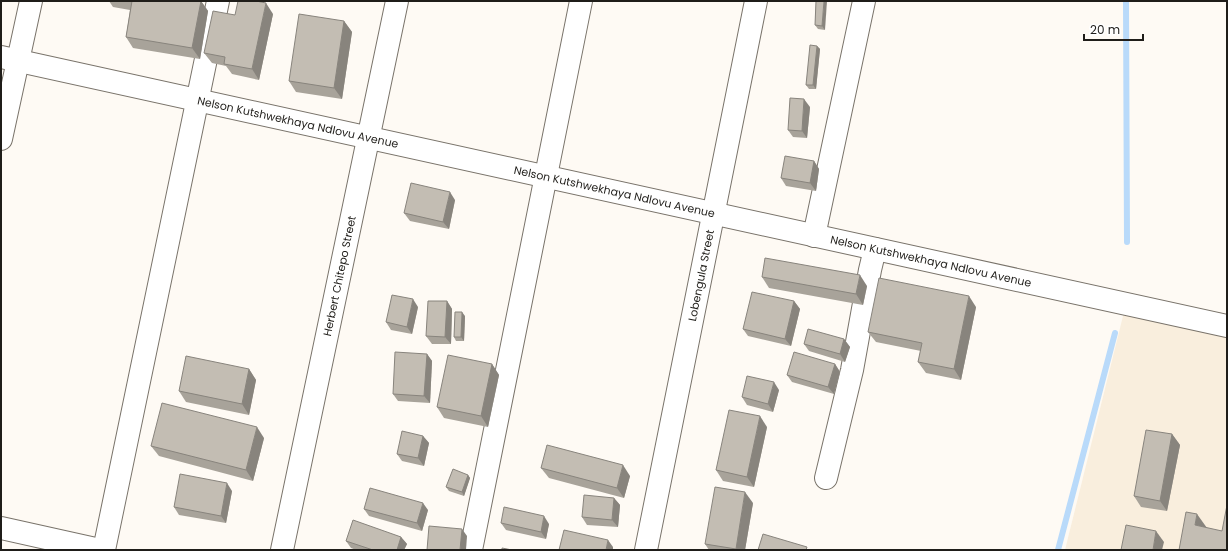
<svg xmlns="http://www.w3.org/2000/svg" width="1228" height="551" viewBox="0 0 1228 551" font-family="Poppins,sans-serif">
  <rect width="100%" height="100%" fill="#fefaf4"/>
  <polygon fill="#f9eedd" points="1124,312 1227,334 1227,550 1065,550"/>
  <g fill="none" stroke-linecap="round" stroke-linejoin="round">
    <g stroke="#b9dafa" stroke-width="6">
      <polyline points="1126,1 1127,242"/>
      <polyline points="1058,550 1115,333"/>
    </g>
    <g stroke="#79736a" stroke-width="24">
      <g id="minor">
        <path id="s1" d="M1 57 1227 326"/>
        <polyline points="1,139 31,1"/>
        <polyline points="814,236 864,1"/>
        <polyline points="826,478 852,370 870,270 875,249"/>
        <polyline points="1,528 100,550"/>
        <polyline points="104,550 218,1"/>
        <path id="s2" d="M282 550 397 1"/>
        <polyline points="471,550 581,1"/>
        <path id="s3" d="M646 550 756 1"/>
      </g>
    </g>
    <use href="#minor" stroke="#fff" stroke-width="22"/>
  </g>
  <g fill="#a8a39a">
    <polygon points="109,1 201,1 208,11 200,59 133,48 126,37 130,10 113,7"/>
    <polygon points="816,1 825,30 818,29 815,25"/>
    <polygon points="273,14 259,80 232,74 226,66 212,63 204,53"/>
    <polygon points="344,21 352,32 342,99 296,92 289,81"/>
    <polygon points="817,46 820,49 816,89 809,89 806,85"/>
    <polygon points="810,107 807,138 793,137 788,130"/>
    <polygon points="814,161 819,169 816,191 786,186 781,178"/>
    <polygon points="455,200 449,229 410,221 404,213"/>
    <polygon points="762,277 867,286 863,305 769,288"/>
    <polygon points="447,301 452,309 451,344 432,344 426,336"/>
    <polygon points="794,301 800,309 791,346 748,336 743,329"/>
    <polygon points="418,307 412,334 391,330 386,322"/>
    <polygon points="976,307 961,380 926,373 918,362 921,351 876,342 868,332"/>
    <polygon points="465,316 464,341 456,341 454,337"/>
    <polygon points="844,339 850,347 845,362 809,351 804,344"/>
    <polygon points="427,354 432,361 430,403 398,401 393,394"/>
    <polygon points="492,364 499,375 488,427 444,418 437,407"/>
    <polygon points="835,364 840,372 834,394 792,382 787,375"/>
    <polygon points="249,369 256,380 249,415 186,402 179,391"/>
    <polygon points="779,390 773,412 747,405 742,397"/>
    <polygon points="767,427 754,487 723,481 716,470"/>
    <polygon points="1172,434 1180,445 1167,511 1141,507 1134,496"/>
    <polygon points="423,436 429,443 424,466 402,461 397,454"/>
    <polygon points="264,438 253,481 159,456 151,446"/>
    <polygon points="541,468 630,476 624,498 549,478"/>
    <polygon points="468,475 470,478 464,496 449,491 446,487"/>
    <polygon points="232,491 226,523 179,515 174,507"/>
    <polygon points="614,498 620,505 618,527 587,525 582,517"/>
    <polygon points="753,503 745,550 709,550 705,544"/>
    <polygon points="364,509 428,510 422,531 369,516"/>
    <polygon points="501,523 549,524 546,539 506,530"/>
    <polygon points="401,537 407,544 404,550 356,550 351,548 346,541"/>
  </g>
  <g fill="#88847d">
    <polygon points="201,1 208,11 200,59 192,48"/>
    <polygon points="824,1 827,1 825,30 822,26"/>
    <polygon points="266,3 273,14 259,80 252,69"/>
    <polygon points="344,21 352,32 342,99 334,88"/>
    <polygon points="817,46 820,49 816,89 813,85"/>
    <polygon points="804,99 810,107 807,138 802,131"/>
    <polygon points="814,161 819,169 816,191 810,183"/>
    <polygon points="450,192 455,200 449,229 443,222"/>
    <polygon points="860,275 867,286 863,305 856,294"/>
    <polygon points="969,296 976,307 961,380 954,369"/>
    <polygon points="413,299 418,307 412,334 407,327"/>
    <polygon points="447,301 452,309 451,344 445,337"/>
    <polygon points="794,301 800,309 791,346 785,339"/>
    <polygon points="462,312 465,316 464,341 461,337"/>
    <polygon points="844,339 850,347 845,362 840,354"/>
    <polygon points="427,354 432,361 430,403 424,396"/>
    <polygon points="492,364 499,375 488,427 481,416"/>
    <polygon points="835,364 840,372 834,394 828,387"/>
    <polygon points="249,369 256,380 249,415 242,404"/>
    <polygon points="774,382 779,390 773,412 768,404"/>
    <polygon points="760,416 767,427 754,487 747,477"/>
    <polygon points="257,427 264,438 253,481 246,470"/>
    <polygon points="1172,434 1180,445 1167,511 1160,501"/>
    <polygon points="423,436 429,443 424,466 418,458"/>
    <polygon points="623,465 630,476 624,498 617,488"/>
    <polygon points="468,475 470,478 464,496 462,492"/>
    <polygon points="227,483 232,491 226,523 221,516"/>
    <polygon points="745,492 753,503 745,550 737,550 736,549"/>
    <polygon points="614,498 620,505 618,527 612,520"/>
    <polygon points="423,503 428,510 422,531 417,523"/>
    <polygon points="1197,514 1207,528 1195,525"/>
    <polygon points="544,516 549,524 546,539 541,532"/>
    <polygon points="462,529 467,536 466,550 460,550"/>
    <polygon points="1156,531 1164,542 1162,550 1153,550"/>
    <polygon points="401,537 407,544 404,550 397,550"/>
    <polygon points="608,540 613,547 613,550 606,550"/>
  </g>
  <g fill="#c3bdb3" stroke="#88847d">
    <polygon points="130,1 201,1 192,48 126,37 132,1"/>
    <polygon points="238,1 256,1 266,3 252,69 224,64 225,57 204,53 213,11 235,15"/>
    <polygon points="816,1 824,1 822,26 815,25"/>
    <polygon points="299,14 344,21 334,88 289,81"/>
    <polygon points="810,45 817,46 813,85 806,85"/>
    <polygon points="790,98 804,99 802,131 788,130"/>
    <polygon points="785,156 814,161 810,183 781,178"/>
    <polygon points="411,183 450,192 443,222 404,213"/>
    <polygon points="765,258 860,275 856,294 762,277"/>
    <polygon points="879,278 969,296 954,369 918,362 922,343 868,332"/>
    <polygon points="752,292 794,301 785,339 743,329"/>
    <polygon points="392,295 413,299 407,327 386,322"/>
    <polygon points="428,301 447,301 445,337 426,336"/>
    <polygon points="455,312 462,312 461,337 454,337"/>
    <polygon points="808,329 844,339 840,354 804,344"/>
    <polygon points="395,352 427,354 424,396 393,394"/>
    <polygon points="794,352 835,364 828,387 787,375"/>
    <polygon points="448,355 492,364 481,416 437,407"/>
    <polygon points="186,356 249,369 242,404 179,391"/>
    <polygon points="747,376 774,382 768,404 742,397"/>
    <polygon points="162,403 257,427 246,470 151,446"/>
    <polygon points="729,410 760,416 747,477 716,470"/>
    <polygon points="1146,430 1172,434 1160,501 1134,496"/>
    <polygon points="402,431 423,436 418,458 397,454"/>
    <polygon points="547,445 623,465 617,488 541,468"/>
    <polygon points="453,469 468,475 462,492 446,487"/>
    <polygon points="180,474 227,483 221,516 174,507"/>
    <polygon points="715,487 745,492 736,549 705,544"/>
    <polygon points="370,488 423,503 417,523 364,509"/>
    <polygon points="584,495 614,498 612,520 582,517"/>
    <polygon points="1227,505 1227,550 1179,550 1186,512 1197,514 1195,525 1222,531"/>
    <polygon points="504,507 544,516 541,532 501,523"/>
    <polygon points="353,520 401,537 397,550 373,550 346,541"/>
    <polygon points="1126,525 1156,531 1153,550 1121,550"/>
    <polygon points="429,526 462,529 460,550 427,550"/>
    <polygon points="564,530 608,540 606,550 559,550"/>
    <polygon points="763,534 807,547 806,550 758,550"/>
    <polygon points="502,548 512,550 502,550"/>
  </g>
  <g text-anchor="middle" dominant-baseline="central" stroke-width="3.5" stroke-linejoin="round" paint-order="stroke">
    <g font-size="11" fill="#1f1d19" stroke="#fff">
      <text stroke="none"><textPath href="#s1" startOffset="304">Nelson Kutshwekhaya Ndlovu Avenue</textPath></text>
      <text stroke="none"><textPath href="#s1" startOffset="628">Nelson Kutshwekhaya Ndlovu Avenue</textPath></text>
      <text stroke="none"><textPath href="#s1" startOffset="952">Nelson Kutshwekhaya Ndlovu Avenue</textPath></text>
      <text stroke="none"><textPath href="#s2" startOffset="280">Herbert Chitepo Street</textPath></text>
      <text stroke="none"><textPath href="#s3" startOffset="280">Lobengula Street</textPath></text>
    </g>
  </g>
  <rect width="1228" height="551" fill="none" stroke="#1f1d19" stroke-width="4"/>
  <path d="M1084 34v6h59v-6" fill="none" stroke="#1f1d19" stroke-width="2"/>
  <text x="1090" y="34" font-size="12" fill="#1f1d19" stroke="#ffffff" stroke-width="3" paint-order="stroke">20 m</text>
</svg>
